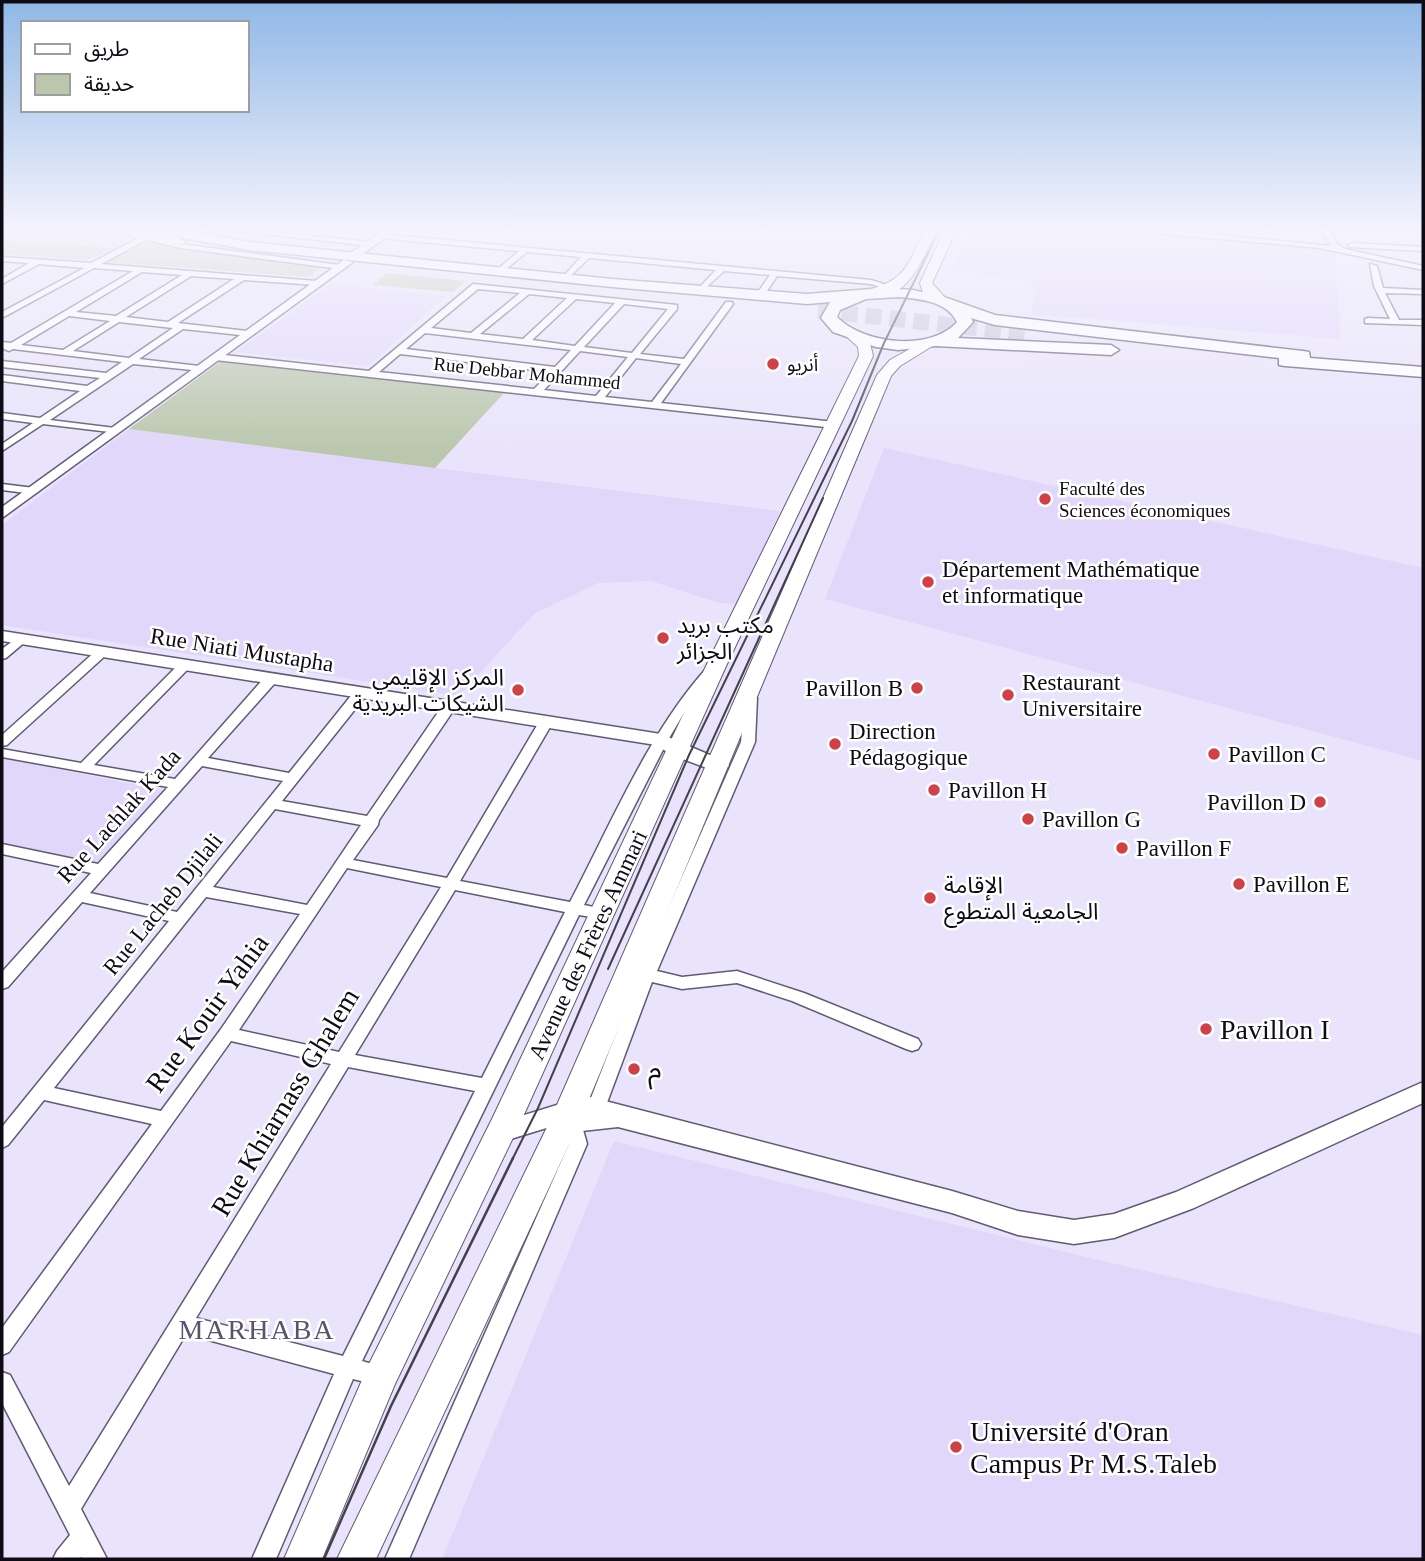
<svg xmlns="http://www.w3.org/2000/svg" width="1425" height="1561" viewBox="0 0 1425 1561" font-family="'Times New Roman','Noto Sans Arabic',serif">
  <rect width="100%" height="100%" fill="#e9e4fb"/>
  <g fill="#e0d7fa">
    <polygon points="2,231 107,231 133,239 123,247 2,237"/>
    <polygon points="969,231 1100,231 1316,249 1335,254 1341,339 1031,314 1037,286 1023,279 950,272"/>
    <polygon points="330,284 446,296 368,366 236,352"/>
    <polygon points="129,429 435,468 780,511 737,605 716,602 651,581 598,583 534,614 459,696 2,625 2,525"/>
    <polygon points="884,448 1423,568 1423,761 825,599"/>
    <polygon points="2,758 163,790 99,863 2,843"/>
    <polygon points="614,1141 1094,1259 1423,1335 1423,1559 442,1559"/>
  </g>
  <g fill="#bbc7ad">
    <polygon points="2,239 117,248 86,260 2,254"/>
    <polygon points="146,242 322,266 309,277 106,262"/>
    <polygon points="387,273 465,281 453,292 373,285"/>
    <polygon points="221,361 504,393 435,468 129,429"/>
  </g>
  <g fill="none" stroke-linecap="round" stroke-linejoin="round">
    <polyline stroke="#c8c3d8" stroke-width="16" stroke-dasharray="16 8" stroke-linecap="butt" points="818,310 1026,334"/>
    <g stroke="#605a72" stroke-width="3">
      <g id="street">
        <path d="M115 231H128L181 244 340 265 344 267 340 269 181 248 146 240 101 264 317 281 321 283 317 285 244 280 178 323 247 331 251 334 250 336 183 329 139 359 199 366 202 367V371L133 364 50 420 115 428 120 431 118 433 43 424 2 451V444L33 423 2 419V413L40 418 80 391 2 381V375L87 386 100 378 2 367V361L106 373 122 362 13 349 9 351 2 348V342L11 343 133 271 94 268 2 318V312L84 268 39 264 2 284V279L29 263 2 261V257L91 263 139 238ZM142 272 182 275 116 316 76 312ZM191 276 234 279 168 322 126 317ZM69 316 110 321 63 350 21 345ZM119 322 173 328 129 358 73 351Z"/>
        <polygon points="239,231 265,231 370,242 374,244 370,246"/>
        <polygon points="1149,231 1178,231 1331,246 1323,231 1331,231 1336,243 1345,249 1423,266 1423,270 1320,248 1153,233"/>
        <polygon points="381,234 871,280 890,286 880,294 876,292 880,287 871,284 777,276 763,297 760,297 756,295 770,275 724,271 702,291 698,289 716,270 589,258 566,280 562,278 581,257 527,252 501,273 497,271 498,269 519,251 378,238 377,236"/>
        <polygon points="1352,243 1423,247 1423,251 1349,247 1348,245"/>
        <polygon points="1370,264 1377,266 1383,288 1423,290 1423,294 1385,293 1399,320 1423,320 1423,325 1365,323 1365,319 1368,318 1390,319 1374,286"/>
        <path d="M473 284 677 305V309L640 354 684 359 726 302H732L733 304 661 403 834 422 839 425 834 428 215 360 211 357 215 354 369 371ZM478 289 520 293 471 333 431 328ZM529 294 567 298 523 339 480 334ZM576 299 615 303 575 346 532 340ZM624 304 668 309 632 353 584 347ZM425 333 571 350 555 367 406 349ZM580 351 628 357 596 396 544 390ZM400 354 551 372 534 389 379 372ZM636 358 681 364 652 402 605 397Z"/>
        <polygon points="2,484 34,488 39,491 34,494 2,490"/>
        <polygon points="21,635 25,636 27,639 25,642 6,658 2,659 2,649"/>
        <polygon points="102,648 108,652 106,655 7,745 2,746 2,735 98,649"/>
        <path d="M184 662 190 666 188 669 94 765 175 779 265 677H275L276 680 275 683 208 758 289 773 354 692H364L365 695 364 698 282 801 367 816 443 705H453L455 708 379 820 378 825 353 860 447 878 539 722 546 718 551 719 553 722 460 881 570 902C610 826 648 734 705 670H713L715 673 691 701 668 740 584 905 609 910 611 914 609 918 603 919 579 915 362 1361 389 1369 392 1376 389 1383 381 1386 353 1379 276 1559H252L334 1374 186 1334 81 1509 107 1559H83L81 1557 80 1559H53L57 1551 70 1535 2 1403V1372L10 1375 69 1486 331 1064 231 1041 9 1352 2 1355V1328L152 1124 44 1100 8 1145 2 1148V1127L169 921 82 902 8 987 2 989V972L91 873 2 854V844L98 864 168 787 2 757V749L81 763 180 663ZM202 766 283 781 177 912 90 893ZM275 809 361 825 307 905 213 887ZM347 868 441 887 339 1052 239 1030ZM455 890 565 912 482 1078 355 1055ZM206 897 300 914 221 1029 161 1111 54 1088ZM348 1067 475 1091 343 1356 196 1318Z"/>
        <polygon points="751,694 757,698 755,742 657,971 682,977 737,971 804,993 918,1039 921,1044 918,1049 912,1051 906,1049 792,1001 737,983 682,989 652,982 605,1108 602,1113 596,1115 590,1113 587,1108 639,975 741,742 745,698"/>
        <polygon points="564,1116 582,1126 587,1144 409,1559 385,1559 569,1144 567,1135 558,1128 555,1123 558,1118"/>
      </g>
    </g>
    <g stroke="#605a72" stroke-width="3">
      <g id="secondary">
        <polygon points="382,231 394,231 357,258 349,258 349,254"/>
        <polygon points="344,260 353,262 2,518 2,507"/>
        <polygon points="2,631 661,734 726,762 729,766 719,772 712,770 672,755 656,745 2,641"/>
        <polygon points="1423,1082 1423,1103 1194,1208 1114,1238 1074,1244 1018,1235 952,1213 618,1127 564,1133 553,1126 501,1142 492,1139 488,1132 492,1125 586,1096 952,1191 1018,1211 1074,1220 1114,1214 1176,1192"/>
      </g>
    </g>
    <g stroke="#605a72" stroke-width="2">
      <g id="primary">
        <path d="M924 231H936C922 261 907 304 864 297V291C905 281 907 267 924 231Z"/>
        <polygon points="944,231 956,231 932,283 948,301 941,305 923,293 920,283"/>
        <polygon points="853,332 870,343 873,356 727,664 522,1119 395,1384 322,1559 284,1559 369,1364 492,1119 707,664 859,356 858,347 846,336"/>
        <polygon points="929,338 934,339 934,345 900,366 891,376 579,1123 376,1559 337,1559 549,1123 877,375 890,360"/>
      </g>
    </g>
    <g stroke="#605a72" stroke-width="3">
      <path id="highway" d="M130 231H189L250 242 612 279 807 294 884 288 913 290 944 297 995 315 1303 351 1309 352 1310 358 1423 367V377L1285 366 1279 365V358L995 325 971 318 973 322 958 338 1111 345 1119 350 1111 355 936 346 898 350 876 347 833 332 821 318 830 302 807 304 612 287 250 250 177 237 186 242 179 246ZM899 297C920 299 947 301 957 322 931 352 863 344 837 317L840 310 866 299Z"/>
    </g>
    <use href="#street" fill="#fff" fill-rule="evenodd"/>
    <use href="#secondary" fill="#fff" fill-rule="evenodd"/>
    <use href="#primary" fill="#fff" fill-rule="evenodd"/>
    <use href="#highway" fill="#fff" fill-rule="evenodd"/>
    <g stroke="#44404d" stroke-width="2">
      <polyline points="608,969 823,498"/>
      <polyline points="512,1160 538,1108 689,755 852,421 884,343 939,231"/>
    </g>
    <polyline stroke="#44404d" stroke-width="2.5" points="324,1559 391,1406 513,1158"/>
  </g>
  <linearGradient id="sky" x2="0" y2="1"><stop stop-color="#8fb8e6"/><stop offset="0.51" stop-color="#f5f3fd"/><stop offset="1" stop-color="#f5f3fd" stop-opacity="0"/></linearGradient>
  <rect width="1425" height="450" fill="url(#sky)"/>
  <g fill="#d04047" stroke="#fff" stroke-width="2.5">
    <circle cx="773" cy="364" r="7"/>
    <circle cx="1045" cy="499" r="7"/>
    <circle cx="928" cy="582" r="7"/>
    <circle cx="663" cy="638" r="7"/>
    <circle cx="917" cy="688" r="7"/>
    <circle cx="518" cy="690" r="7"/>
    <circle cx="1008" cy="695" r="7"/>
    <circle cx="835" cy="744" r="7"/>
    <circle cx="1214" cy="754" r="7"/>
    <circle cx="934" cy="790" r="7"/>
    <circle cx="1320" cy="802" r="7"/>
    <circle cx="1028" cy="819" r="7"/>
    <circle cx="1122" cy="848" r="7"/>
    <circle cx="1239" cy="884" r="7"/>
    <circle cx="930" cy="898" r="7"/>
    <circle cx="1206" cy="1029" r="7"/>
    <circle cx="634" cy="1069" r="7"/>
    <circle cx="956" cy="1447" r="7"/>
  </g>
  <g text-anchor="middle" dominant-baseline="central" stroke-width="5" stroke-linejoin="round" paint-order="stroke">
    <g font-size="19" fill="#0e0b14" stroke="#fff" text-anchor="start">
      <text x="787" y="364">أنريو</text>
      <text x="1059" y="488">Faculté des<tspan x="1059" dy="22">Sciences économiques</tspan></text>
    </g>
    <g font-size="19" fill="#0e0b14" stroke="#fff">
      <text transform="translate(527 373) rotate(6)">Rue Debbar Mohammed</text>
    </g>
    <g font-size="23" fill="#0e0b14" stroke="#fff" text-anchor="start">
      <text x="942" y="569">Département Mathématique<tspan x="942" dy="26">et informatique</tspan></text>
      <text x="677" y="625">مكتب بريد<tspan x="677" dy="26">الجزائر</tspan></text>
      <text x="504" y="677" text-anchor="end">المركز الإقليمي<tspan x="504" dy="26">الشيكات البريدية</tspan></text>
      <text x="1022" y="682">Restaurant<tspan x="1022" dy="26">Universitaire</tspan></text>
      <text x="903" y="688" text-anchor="end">Pavillon B</text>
      <text x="849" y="731">Direction<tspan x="849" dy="26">Pédagogique</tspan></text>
      <text x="1228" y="754">Pavillon C</text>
      <text x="948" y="790">Pavillon H</text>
      <text x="1306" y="802" text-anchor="end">Pavillon D</text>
      <text x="1042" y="819">Pavillon G</text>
      <text x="1136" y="848">Pavillon F</text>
      <text x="1253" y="884">Pavillon E</text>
      <text x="944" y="885">الإقامة<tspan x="944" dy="26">الجامعية المتطوع</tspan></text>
    </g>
    <g font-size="23" fill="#0e0b14" stroke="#fff">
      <text transform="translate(242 650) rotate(9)">Rue Niati Mustapha</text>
      <text transform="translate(119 816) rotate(-48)">Rue Lachlak Kada</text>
      <text transform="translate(163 904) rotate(-51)">Rue Lacheb Djilali</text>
      <text transform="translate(588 945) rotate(-65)">Avenue des Frères Ammari</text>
    </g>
    <g font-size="28" fill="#0e0b14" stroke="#fff">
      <text transform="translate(207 1013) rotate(-54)">Rue Kouir Yahia</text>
      <text transform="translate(285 1102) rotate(-59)">Rue Khiarnass Ghalem</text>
    </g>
    <g font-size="28" fill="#0e0b14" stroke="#fff" text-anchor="start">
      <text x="1220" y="1029">Pavillon I</text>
      <text x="648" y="1069">م</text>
      <text x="970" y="1431">Université d'Oran<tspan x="970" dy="32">Campus Pr M.S.Taleb</tspan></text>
    </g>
    <g font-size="28" letter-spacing="2" fill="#59536b" stroke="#fff">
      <text x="257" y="1329">MARHABA</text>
    </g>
  </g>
  <rect width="1425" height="1561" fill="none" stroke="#0e0b14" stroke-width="7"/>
  <rect x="21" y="21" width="228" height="91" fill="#ffffff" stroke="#9f9da1" stroke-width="2"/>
  <rect x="35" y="44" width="35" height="10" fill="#ffffff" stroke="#9f9da1" stroke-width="2"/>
  <text x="84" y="56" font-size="21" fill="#0e0b14">طريق</text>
  <rect x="35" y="74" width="35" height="21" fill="#bbc7ad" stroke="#9f9da1" stroke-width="2"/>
  <text x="84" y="91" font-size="21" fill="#0e0b14">حديقة</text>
</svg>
